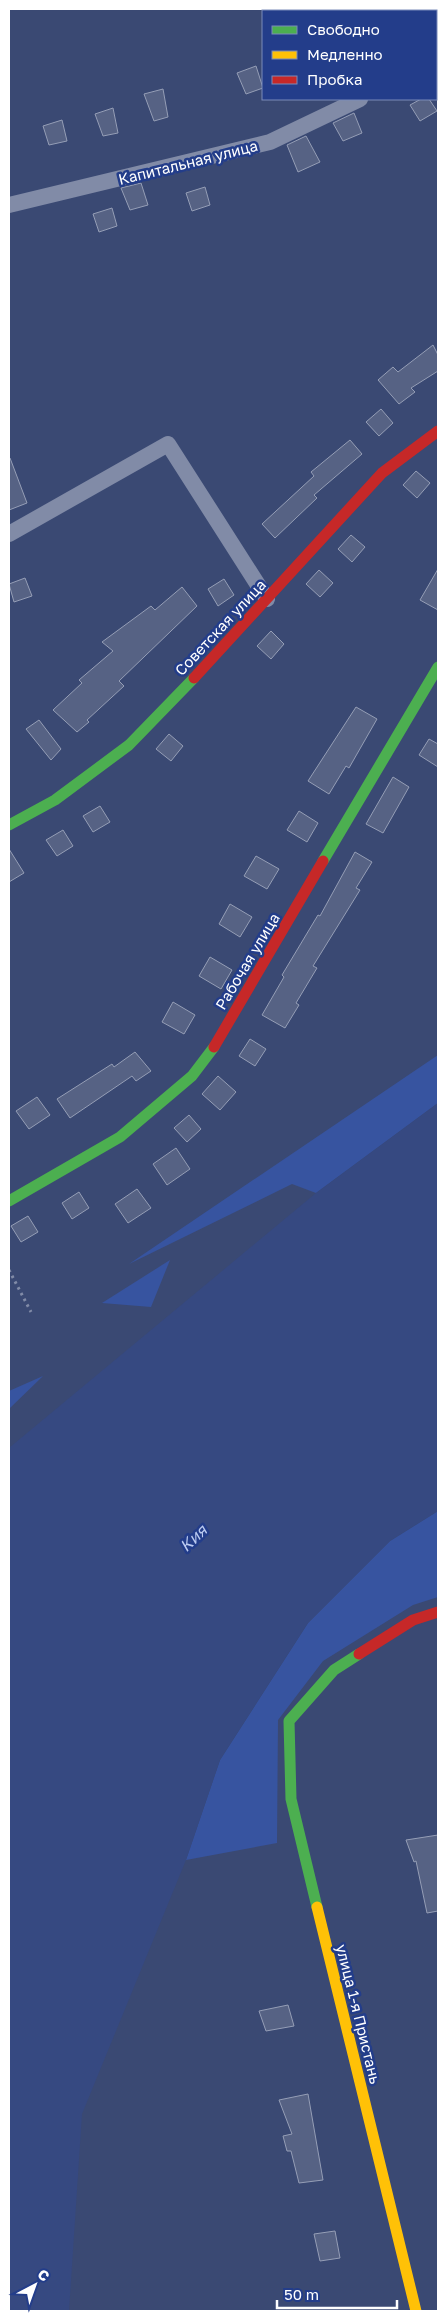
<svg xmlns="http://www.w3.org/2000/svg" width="447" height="2320" viewBox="0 0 447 2320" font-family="'Golos Text',sans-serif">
  <rect width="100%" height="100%" fill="#3a4973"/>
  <g fill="#3754a0">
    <polygon points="438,1055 438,1103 316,1193 292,1184 129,1264"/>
    <polygon points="170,1260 151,1307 102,1303"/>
    <polygon points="43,1376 9,1409 9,1391"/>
    <polygon points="438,1511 438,1597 413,1605 323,1661 278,1720 277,1843 186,1860 220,1760 308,1623 390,1541"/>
  </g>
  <polygon fill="#364981" points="438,1103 438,1511 390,1541 308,1623 220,1760 186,1860 82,2114 69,2311 9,2311 9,1448 316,1193"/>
  <g fill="#566284" stroke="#959eb6">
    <polygon points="256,66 263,88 246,94 237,73"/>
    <polygon points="163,89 168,117 154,121 144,94"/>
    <polygon points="421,99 429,99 437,111 420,121 410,105"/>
    <polygon points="113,108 118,133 103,136 95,114"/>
    <polygon points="354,113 362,133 343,141 333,123"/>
    <polygon points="62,120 67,141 49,145 43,126"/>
    <polygon points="306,136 320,162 298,172 287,145"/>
    <polygon points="141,183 148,205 130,210 121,188"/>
    <polygon points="205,187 210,205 192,211 186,193"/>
    <polygon points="112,208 117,226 99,232 93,214"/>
    <polygon points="433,345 438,355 438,371 411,388 415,392 399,404 378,380 393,367 398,372"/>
    <polygon points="381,409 393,423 379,436 366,422"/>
    <polygon points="350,440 362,454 314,495 317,498 275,538 262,524 314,476 311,472"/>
    <polygon points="9,458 10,458 27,503 9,510"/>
    <polygon points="416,471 430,483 417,498 403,485"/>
    <polygon points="351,535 365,547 352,562 338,549"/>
    <polygon points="438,569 438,610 420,600"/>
    <polygon points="319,570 333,583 320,597 306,584"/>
    <polygon points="25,578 32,596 14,602 9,584"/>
    <polygon points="224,579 234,595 218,606 208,589"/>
    <polygon points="182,587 197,606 119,681 124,686 87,720 89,722 77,732 53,710 82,683 79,680 113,651 102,642 151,606 155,610"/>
    <polygon points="271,631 284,644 271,659 257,646"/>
    <polygon points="356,707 377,719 349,768 346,766 329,794 308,781"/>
    <polygon points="39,720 61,749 51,760 26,729"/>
    <polygon points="169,734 183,746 171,761 156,749"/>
    <polygon points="429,739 438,744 438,767 419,755"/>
    <polygon points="393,777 409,787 383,833 366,824"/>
    <polygon points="100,806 110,822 93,832 83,816"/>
    <polygon points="299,811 318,823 307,842 287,830"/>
    <polygon points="63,830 73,846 57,856 46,840"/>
    <polygon points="9,849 24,873 9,882"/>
    <polygon points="355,852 372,862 356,888 360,890 313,966 317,968 296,1003 299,1005 285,1028 262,1015 284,977 282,975 318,915 320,916"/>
    <polygon points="256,856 279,869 267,889 244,876"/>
    <polygon points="230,904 252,917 240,937 219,924"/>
    <polygon points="210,957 232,970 221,989 199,976"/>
    <polygon points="173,1002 195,1015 184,1034 162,1022"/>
    <polygon points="250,1039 266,1049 255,1066 239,1056"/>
    <polygon points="135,1052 151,1071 136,1081 132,1076 70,1118 57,1099 112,1064 114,1067"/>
    <polygon points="218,1076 236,1092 220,1110 202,1094"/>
    <polygon points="37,1097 50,1115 29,1129 16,1111"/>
    <polygon points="189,1115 201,1129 187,1142 174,1128"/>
    <polygon points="176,1148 190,1169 167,1185 153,1164"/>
    <polygon points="137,1189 151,1208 128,1223 115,1204"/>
    <polygon points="79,1192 89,1208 72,1219 62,1203"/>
    <polygon points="28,1216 38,1232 21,1242 11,1226"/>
    <polygon points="438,1835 438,1911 427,1913 416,1861 414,1862 406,1840"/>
    <polygon points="288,2005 294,2026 266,2031 259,2011"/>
    <polygon points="308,2094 323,2180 299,2183 291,2151 287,2151 283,2136 292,2134 279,2100"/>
    <polygon points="335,2231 340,2258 320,2261 314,2234"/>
  </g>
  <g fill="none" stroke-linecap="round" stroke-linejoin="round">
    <polyline stroke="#818ba7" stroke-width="3" stroke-dasharray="2.5 4" stroke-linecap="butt" points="9,1270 31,1312"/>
    <g stroke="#818ba7" stroke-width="16">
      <polyline points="402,9 404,11"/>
      <polyline points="436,61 438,64"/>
      <polyline points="9,205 270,142 360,99"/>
      <polyline points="9,534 168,444 267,599"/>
    </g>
    <g stroke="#4caf50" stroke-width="11">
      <polyline points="9,825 55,800 129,745 194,678"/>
      <polyline points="323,861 438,667"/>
      <polyline points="9,1201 120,1137 192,1076 214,1047"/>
      <polyline points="317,1907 291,1799 289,1721 334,1670 359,1654"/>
    </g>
    <polyline stroke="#ffc107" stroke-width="11" points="317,1907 416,2311"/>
    <g stroke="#c62828" stroke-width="11">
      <polyline points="194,678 382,473 438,431"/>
      <polyline points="214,1047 323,861"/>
      <polyline points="359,1654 413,1620 438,1612"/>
    </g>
  </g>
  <g text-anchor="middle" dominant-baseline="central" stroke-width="5" stroke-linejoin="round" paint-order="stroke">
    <g font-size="15" fill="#fff" stroke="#233d8a">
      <text transform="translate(188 162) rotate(-14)">Капитальная улица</text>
      <text transform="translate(220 627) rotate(-47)">Советская улица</text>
      <text transform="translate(247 961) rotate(-59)">Рабочая улица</text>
      <text transform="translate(359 2014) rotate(76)">улица 1-я Пристань</text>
    </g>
    <g font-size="16" font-style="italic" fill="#bccbf1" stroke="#233d8a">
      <text transform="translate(193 1538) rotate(-44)">Кия</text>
    </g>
  </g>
  <rect width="447" height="2320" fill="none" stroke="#ffffff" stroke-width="20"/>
  <rect x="262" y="10" width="175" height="90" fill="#233d8a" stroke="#7b8bb9"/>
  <rect x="272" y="26" width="25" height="8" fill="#4caf50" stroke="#7b8bb9"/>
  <text x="307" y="35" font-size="15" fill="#ffffff">Свободно</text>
  <rect x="272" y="51" width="25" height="8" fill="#ffc107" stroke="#7b8bb9"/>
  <text x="307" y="60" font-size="15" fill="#ffffff">Медленно</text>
  <rect x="272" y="76" width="25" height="8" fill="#c62828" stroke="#7b8bb9"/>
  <text x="307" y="85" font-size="15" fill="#ffffff">Пробка</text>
  <g transform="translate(35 2285) rotate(41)" stroke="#233d8a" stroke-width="4" paint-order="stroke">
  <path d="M0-4L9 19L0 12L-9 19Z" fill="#ffffff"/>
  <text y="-8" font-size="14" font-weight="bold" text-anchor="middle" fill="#ffffff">С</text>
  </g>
  <path d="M277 2300v8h120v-8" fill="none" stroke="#ffffff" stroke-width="2.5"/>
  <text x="284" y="2300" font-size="15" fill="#ffffff" stroke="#233d8a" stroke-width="4" paint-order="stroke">50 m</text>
</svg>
